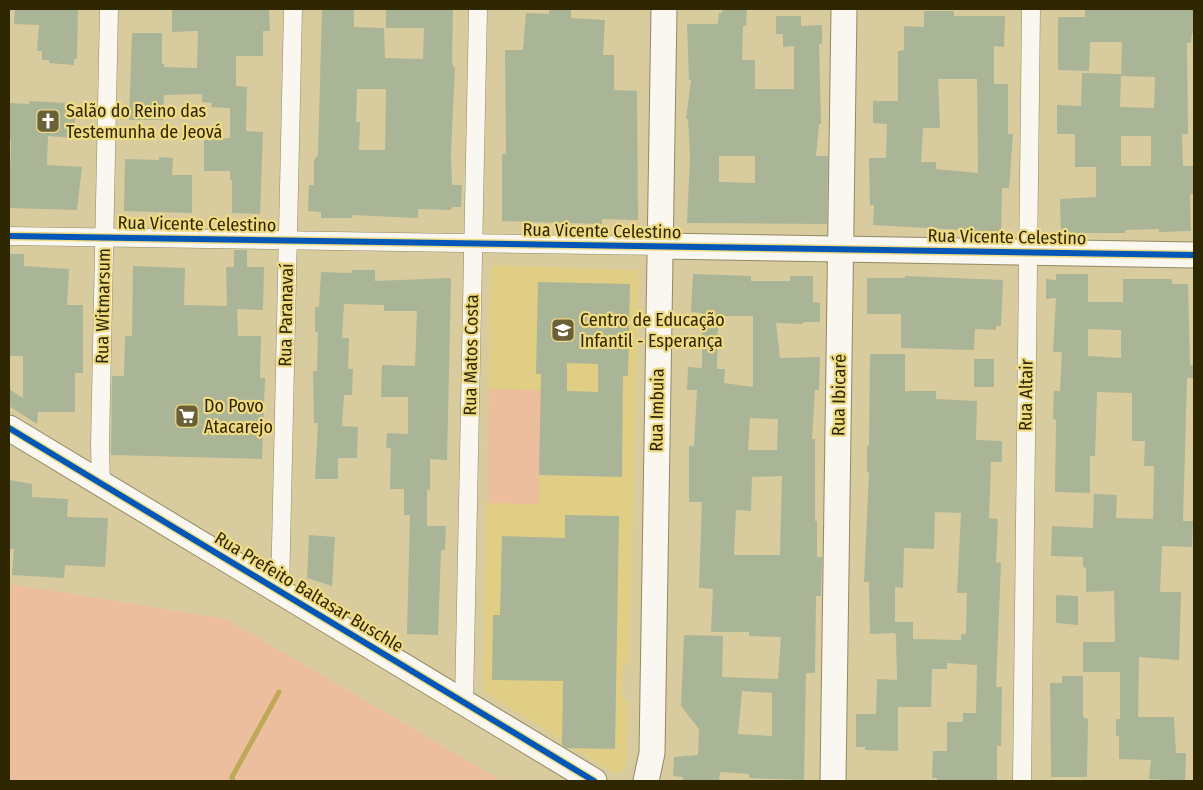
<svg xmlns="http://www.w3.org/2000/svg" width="1203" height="790" viewBox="0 0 1203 790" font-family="'Fira Sans Condensed',sans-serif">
  <rect width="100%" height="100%" fill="#d8cc9e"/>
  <polygon fill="#e0ce85" points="494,265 639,270 629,661 623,666 622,696 628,702 626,768 621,771 613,773 483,691 491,267"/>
  <g fill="#edbe9e">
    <polygon points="489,389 541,390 539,504 487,503"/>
    <polygon points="9,584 226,619 502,781 9,781"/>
  </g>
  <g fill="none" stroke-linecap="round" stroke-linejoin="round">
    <polyline stroke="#bda957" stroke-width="5" points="233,781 232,777 279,692"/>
  </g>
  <g fill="#aab496" fill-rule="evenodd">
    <polygon points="15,9 78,9 77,59 74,59 74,65 49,63 49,60 42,60 42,51 37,51 39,25 14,24"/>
    <polygon points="172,9 269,9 270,31 263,31 263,56 236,56 236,86 247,87 246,131 263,132 260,214 232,213 232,180 230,180 230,171 204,171 204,140 230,138 230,108 211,107 212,103 202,102 202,94 164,95 163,120 129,120 132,33 162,33 162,64 164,64 164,67 197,68 198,31 172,32"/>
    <path d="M322 9H354V27L384 28 385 58 423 59 424 28H386V9H453L452 60 453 67H455L451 153 452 185H462L461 207H452L451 210 418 209V218L352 215V218H321V212L308 211 309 185H314V160L318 155ZM357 89H386L385 150H359L360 122H356Z"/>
    <polygon points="549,9 571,9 571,18 605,20 603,55 614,55 614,90 637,91 638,220 602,219 602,224 502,221 502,154 506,154 505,50 523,50 526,13 549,14"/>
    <path d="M722 9H747L746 26H743L742 60H755V89H794V46L783 47V34H776V16H801V26L822 25V44H819L821 124H819L816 156H828L827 224 687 223 690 156 688 119H686L691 80H689L687 24H718L719 13H722ZM719 156H755V183L719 182Z"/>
    <path d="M1085 9H1194V33H1192L1191 43H1187L1188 134H1182L1183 166H1194V194H1190L1191 231 1159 232V229L1125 230V233H1061L1060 199 1096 197V167H1075V134H1057V105L1081 106 1082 73 1121 74 1120 107 1154 108 1155 77 1121 76 1122 42H1090L1089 71 1058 70V17H1085ZM1121 136H1151V166H1121Z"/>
    <path d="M924 11H954V16H1005L1004 47 994 46V84H1008V134H1013L1009 188H1002L1001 232 873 225 874 205H870L869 158H886L887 124 873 123V101H898V51L904 50V26L924 27ZM938 79H977L978 173 936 169V162H921L923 128H940Z"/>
    <polygon points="29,101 65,103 65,107 76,108 74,138 48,136 47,165 82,167 77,210 9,208 11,140 9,140 9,103 29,104"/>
    <polygon points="159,157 173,158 172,175 192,175 192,213 124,211 125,159 159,160"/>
    <polygon points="234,250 247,250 247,267 264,267 263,310 237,309 238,336 261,336 260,378 265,378 262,459 111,455 112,376 124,376 125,336 132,336 133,266 185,268 184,305 227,306 226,267 234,267"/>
    <polygon points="10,254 24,254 24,266 69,269 67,305 83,305 83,373 75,373 75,412 38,412 37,424 9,406 9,389 23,398 23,356 9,356"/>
    <polygon points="352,270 375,270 375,281 451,278 447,460 430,459 430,490 427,490 427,526 446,526 445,550 441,550 438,635 407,634 410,515 404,515 404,489 390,489 391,448 386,448 387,433 408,434 408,397 381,397 382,365 415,366 417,311 384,311 384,305 344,304 342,338 349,338 348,369 353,369 352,395 344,395 342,426 358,427 357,458 338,458 338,479 315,479 318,423 314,423 313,371 317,371 318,332 315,332 315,307 319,307 321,272 352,273"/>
    <path d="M693 274 751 276V281H790V276H813V302L820 303V322H803V324L776 323 780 358 820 357 819 390H815L812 439H815V521H817V557H822L821 596H816L815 673H806L804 780 749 778V774L720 772 719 781H683V777L673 776 674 757 698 755 699 729 681 706 684 635 723 636 722 677 778 679 781 637 749 636V632H711L713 589 699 588 702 502H689V446H694L697 390H687L688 367 702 368V313L691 312ZM718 316H753V387L724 383 725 369H717ZM750 418 778 419 777 450H748ZM782 476 780 555H734L736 510 751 511 752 477ZM742 691 772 693V736L738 734Z"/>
    <path d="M1056 274H1088V302H1123V279H1172V284H1188L1190 365H1194V378H1187L1183 521H1193L1192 547 1162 546 1160 592H1181L1179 660 1139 657 1138 717H1174L1176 753H1186L1185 781 1149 779 1151 760 1119 759V736H1116V719H1120V672H1083V642H1115L1114 591 1086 592V568L1083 567V557L1051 556 1052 526 1093 528 1094 494 1117 495 1116 518 1153 519 1154 466H1144L1145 441H1132V393L1097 392 1095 456H1090V493L1055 492 1056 420 1053 419 1054 391H1060L1062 352H1053L1056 298 1046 299V279L1056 280ZM1088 329 1121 330V358L1088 356Z"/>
    <polygon points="905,276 1003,280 1001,326 996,326 996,330 975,329 974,350 901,348 901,314 867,314 867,278 905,278"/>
    <path d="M538 282 630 284 628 376H623L622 477 539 475 541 374H536ZM567 363 598 364V392L567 391Z"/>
    <path d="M870 354H905V391H936V399L977 401 976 440 1002 441V462H991L989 518 998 519 996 562 1001 563 996 687H1002L1001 746H997V781H937V778H932L933 751H947V722H963V713H976L977 665 947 663V669H932L931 707H898V751L865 750V747H856V714H876L877 679 897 680 896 636 895 633 870 634 869 582H864L869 472H867V446H869ZM935 512 961 513 957 593H967L966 634H961V640L913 639V622H895V587L903 588 904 548 934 549Z"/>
    <rect x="974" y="359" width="20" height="28"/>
    <polygon points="9,480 32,484 32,497 68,499 67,517 108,518 105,567 65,565 64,578 12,575 14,549 9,549"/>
    <polygon points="565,515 619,516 615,749 566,748 562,745 563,681 492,680 493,615 500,615 502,536 565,538"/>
    <polygon points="309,535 335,537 332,586 307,578"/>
    <polygon points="1056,595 1078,596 1078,625 1056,623"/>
    <polygon points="1062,676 1083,676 1083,717 1088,719 1087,777 1051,777 1050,683 1062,683"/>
  </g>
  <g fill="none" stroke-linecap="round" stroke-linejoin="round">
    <g stroke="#938962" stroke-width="19">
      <g id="street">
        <polyline points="9,236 661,246"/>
        <polyline points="101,484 100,445 109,9"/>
        <polyline points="280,591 293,9"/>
        <polyline points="464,702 478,9"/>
        <polyline points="1022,781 1031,9"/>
      </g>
    </g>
    <g stroke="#938962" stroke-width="27">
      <g id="secondary">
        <polyline points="661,246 1194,255"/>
        <polyline points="9,428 594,781"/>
        <polyline points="646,781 652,753 664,9"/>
        <polyline points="833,781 844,9"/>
      </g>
    </g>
    <use href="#street" stroke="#f9f7f0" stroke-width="18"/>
    <use href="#secondary" stroke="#f9f7f0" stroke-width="25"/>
    <g stroke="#f0db85" stroke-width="9">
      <g id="cycleway">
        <polyline points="9,236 1194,255"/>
        <polyline points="9,428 594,781"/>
      </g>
    </g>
    <use href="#cycleway" stroke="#0057b8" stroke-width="6"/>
  </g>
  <defs>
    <g id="church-square" transform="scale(1.25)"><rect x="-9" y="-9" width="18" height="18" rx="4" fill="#6a6139" stroke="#f0db85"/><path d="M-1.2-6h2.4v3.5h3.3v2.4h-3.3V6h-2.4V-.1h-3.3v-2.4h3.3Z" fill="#fff"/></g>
    <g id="school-square" transform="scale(1.25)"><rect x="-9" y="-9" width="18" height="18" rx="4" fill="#6a6139" stroke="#f0db85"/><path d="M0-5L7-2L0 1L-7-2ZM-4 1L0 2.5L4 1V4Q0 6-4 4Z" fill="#fff"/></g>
    <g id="supermarket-square" transform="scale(1.25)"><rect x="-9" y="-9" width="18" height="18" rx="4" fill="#6a6139" stroke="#f0db85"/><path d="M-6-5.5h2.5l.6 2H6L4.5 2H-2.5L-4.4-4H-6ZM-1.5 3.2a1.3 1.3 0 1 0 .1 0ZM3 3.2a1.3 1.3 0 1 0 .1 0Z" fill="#fff"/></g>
  </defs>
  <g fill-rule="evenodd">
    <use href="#church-square" x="48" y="121"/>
    <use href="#school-square" x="563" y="330"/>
    <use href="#supermarket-square" x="187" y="416"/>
  </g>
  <g text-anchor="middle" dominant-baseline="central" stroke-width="4.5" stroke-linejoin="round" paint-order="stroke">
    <g font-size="18" fill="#2f2702" stroke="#f0db85" text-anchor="start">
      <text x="66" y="111">Salão do Reino das<tspan x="66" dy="21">Testemunha de Jeová</tspan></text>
      <text x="580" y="320">Centro de Educação<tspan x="580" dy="21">Infantil - Esperança</tspan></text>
      <text x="204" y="406">Do Povo<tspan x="204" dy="21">Atacarejo</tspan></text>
    </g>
    <g font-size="18" fill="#2f2702" stroke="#f0db85">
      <text transform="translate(197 224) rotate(1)">Rua Vicente Celestino</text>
      <text transform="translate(602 231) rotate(1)">Rua Vicente Celestino</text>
      <text transform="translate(1007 237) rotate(1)">Rua Vicente Celestino</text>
      <text transform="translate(103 306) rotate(-89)">Rua Witmarsum</text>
      <text transform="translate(286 315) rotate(-89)">Rua Paranavaí</text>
      <text transform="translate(471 355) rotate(-89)">Rua Matos Costa</text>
      <text transform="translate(839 395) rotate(-89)">Rua Ibicaré</text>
      <text transform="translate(1026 395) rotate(-89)">Rua Altair</text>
      <text transform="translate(657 410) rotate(-89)">Rua Imbuia</text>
      <text transform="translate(309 592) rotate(31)">Rua Prefeito Baltasar Buschle</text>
    </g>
  </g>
  <rect width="1203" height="790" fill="none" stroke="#2f2702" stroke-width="20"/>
</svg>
